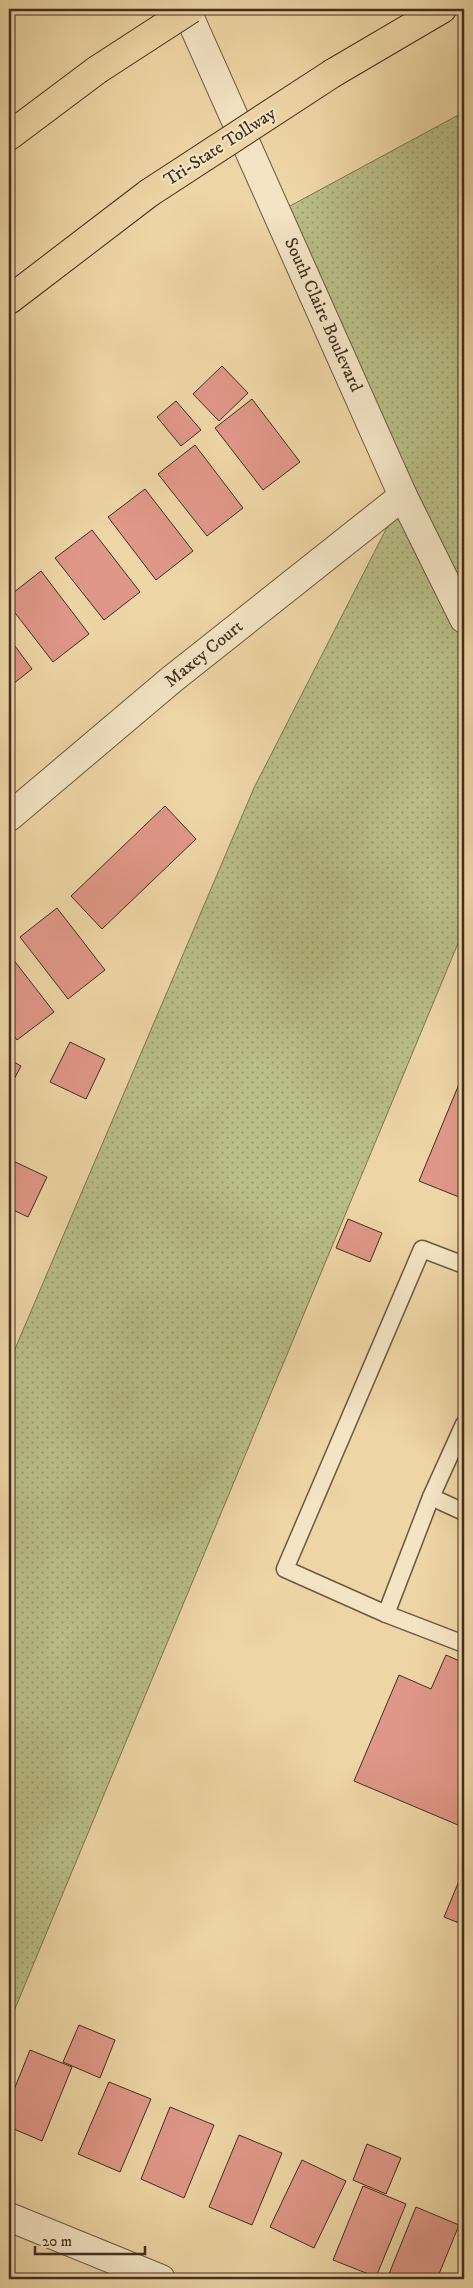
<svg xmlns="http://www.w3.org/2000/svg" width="473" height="2288" viewBox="0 0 473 2288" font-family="'IM FELL DW Pica',serif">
  <defs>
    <pattern id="grass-dots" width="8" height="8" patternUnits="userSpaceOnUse" patternTransform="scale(1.25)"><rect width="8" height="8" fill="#b9bd86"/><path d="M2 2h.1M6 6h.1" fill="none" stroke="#989a6d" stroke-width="1.8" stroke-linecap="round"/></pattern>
  </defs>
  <rect width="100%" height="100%" fill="#eed5a5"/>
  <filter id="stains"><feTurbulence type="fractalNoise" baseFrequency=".004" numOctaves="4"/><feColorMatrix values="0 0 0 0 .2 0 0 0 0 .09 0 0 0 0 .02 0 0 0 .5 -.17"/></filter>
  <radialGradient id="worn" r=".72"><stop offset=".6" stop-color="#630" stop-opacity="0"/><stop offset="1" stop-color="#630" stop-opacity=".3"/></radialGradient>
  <polygon fill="url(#grass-dots)" stroke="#7c7653" points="464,112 464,929 9,2023 9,1363 254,788 403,496 277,213"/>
  <g fill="#df9787" stroke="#3f2f20">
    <polygon points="222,366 248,393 219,421 193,394"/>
    <polygon points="252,399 300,462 263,490 215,428"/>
    <polygon points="176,401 201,430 181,446 157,417"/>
    <polygon points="195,445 243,508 207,536 158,474"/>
    <polygon points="145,489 193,551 156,580 108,517"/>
    <polygon points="92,530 140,592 104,620 55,558"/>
    <polygon points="41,571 89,634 53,662 9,605 9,596"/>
    <polygon points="9,638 32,669 9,687"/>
    <polygon points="165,806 196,839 102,929 71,896"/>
    <polygon points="57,908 105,970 68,999 20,937"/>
    <polygon points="9,954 54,1012 17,1040 9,1029"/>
    <polygon points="70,1042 105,1059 86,1099 50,1082"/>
    <polygon points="9,1059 21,1066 9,1089"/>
    <polygon points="464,1072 464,1199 419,1181"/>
    <polygon points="9,1159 47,1177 28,1217 9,1208"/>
    <polygon points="348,1219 382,1233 370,1262 336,1248"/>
    <polygon points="446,1655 464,1663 464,1811 458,1825 354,1781 399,1675 431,1689"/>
    <polygon points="464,1869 464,1925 444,1917"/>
    <polygon points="79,2025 115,2040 100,2078 63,2062"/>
    <polygon points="30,2050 72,2067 42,2141 9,2127 9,2102"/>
    <polygon points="109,2082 151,2099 120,2172 78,2154"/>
    <polygon points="170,2107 214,2125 184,2198 141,2179"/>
    <polygon points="239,2135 282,2153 252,2225 209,2207"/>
    <polygon points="367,2144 401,2158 386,2194 353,2180"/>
    <polygon points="302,2160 346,2181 314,2248 270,2227"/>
    <polygon points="363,2186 406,2204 376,2277 333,2260"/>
    <polygon points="416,2207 459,2225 437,2279 387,2279"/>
    <polygon points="464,2269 464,2279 460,2279"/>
  </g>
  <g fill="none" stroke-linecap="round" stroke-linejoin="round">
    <g stroke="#6b5841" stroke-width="19">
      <g id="service">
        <polyline points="464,1265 422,1249 285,1569 386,1614 464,1644"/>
        <polyline points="431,1497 464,1512"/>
        <polyline points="386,1614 431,1497 464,1424"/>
      </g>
    </g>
    <g stroke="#6b5841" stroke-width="30">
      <g id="minor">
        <polyline points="9,817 171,680 403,496"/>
        <polyline points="9,2217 161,2279"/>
      </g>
    </g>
    <g stroke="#6b5841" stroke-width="30">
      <polyline id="tertiary" points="186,9 403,496 464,619"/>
    </g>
    <g stroke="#3f2f20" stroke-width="30">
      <g id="motorway">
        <polyline points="333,73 442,9"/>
        <polyline points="9,136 97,70"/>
        <polyline points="9,300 149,193"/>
      </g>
    </g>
    <use href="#service" stroke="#f4e4c4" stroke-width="16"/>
    <use href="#minor" stroke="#f4e4c4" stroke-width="28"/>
    <use href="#tertiary" stroke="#f4e4c4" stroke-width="28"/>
    <use href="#motorway" stroke="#eed5a5" stroke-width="28"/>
    <g stroke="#3f2f20" stroke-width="30" stroke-linecap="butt">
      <g id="motorway-bridge">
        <polyline points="97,70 191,9"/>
        <polyline points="149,193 333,73"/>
      </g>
    </g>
    <use href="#motorway-bridge" stroke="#eed5a5" stroke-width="28"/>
  </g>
  <g text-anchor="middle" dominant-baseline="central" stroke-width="4.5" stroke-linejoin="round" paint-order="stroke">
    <g font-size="18" fill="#3f2f20" stroke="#f4e4c4">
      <text transform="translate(220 147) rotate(-33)">Tri-State Tollway</text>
      <text transform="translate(323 315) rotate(66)">South Claire Boulevard</text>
      <text transform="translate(204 654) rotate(-39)">Maxey Court</text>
    </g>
  </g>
  <rect width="473" height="2288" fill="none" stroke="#eed5a5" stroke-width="30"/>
  <rect x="10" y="10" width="453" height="2268" fill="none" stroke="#3f2f20" stroke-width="2.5"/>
  <rect x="15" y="15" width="443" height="2258" fill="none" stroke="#3f2f20"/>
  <path d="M35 2246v8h110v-8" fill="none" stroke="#3f2f20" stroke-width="2.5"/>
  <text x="42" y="2246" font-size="15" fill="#3f2f20" stroke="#f4e4c4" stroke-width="4" paint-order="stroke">20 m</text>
  <rect width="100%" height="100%" filter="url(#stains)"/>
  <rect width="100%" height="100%" fill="url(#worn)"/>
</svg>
